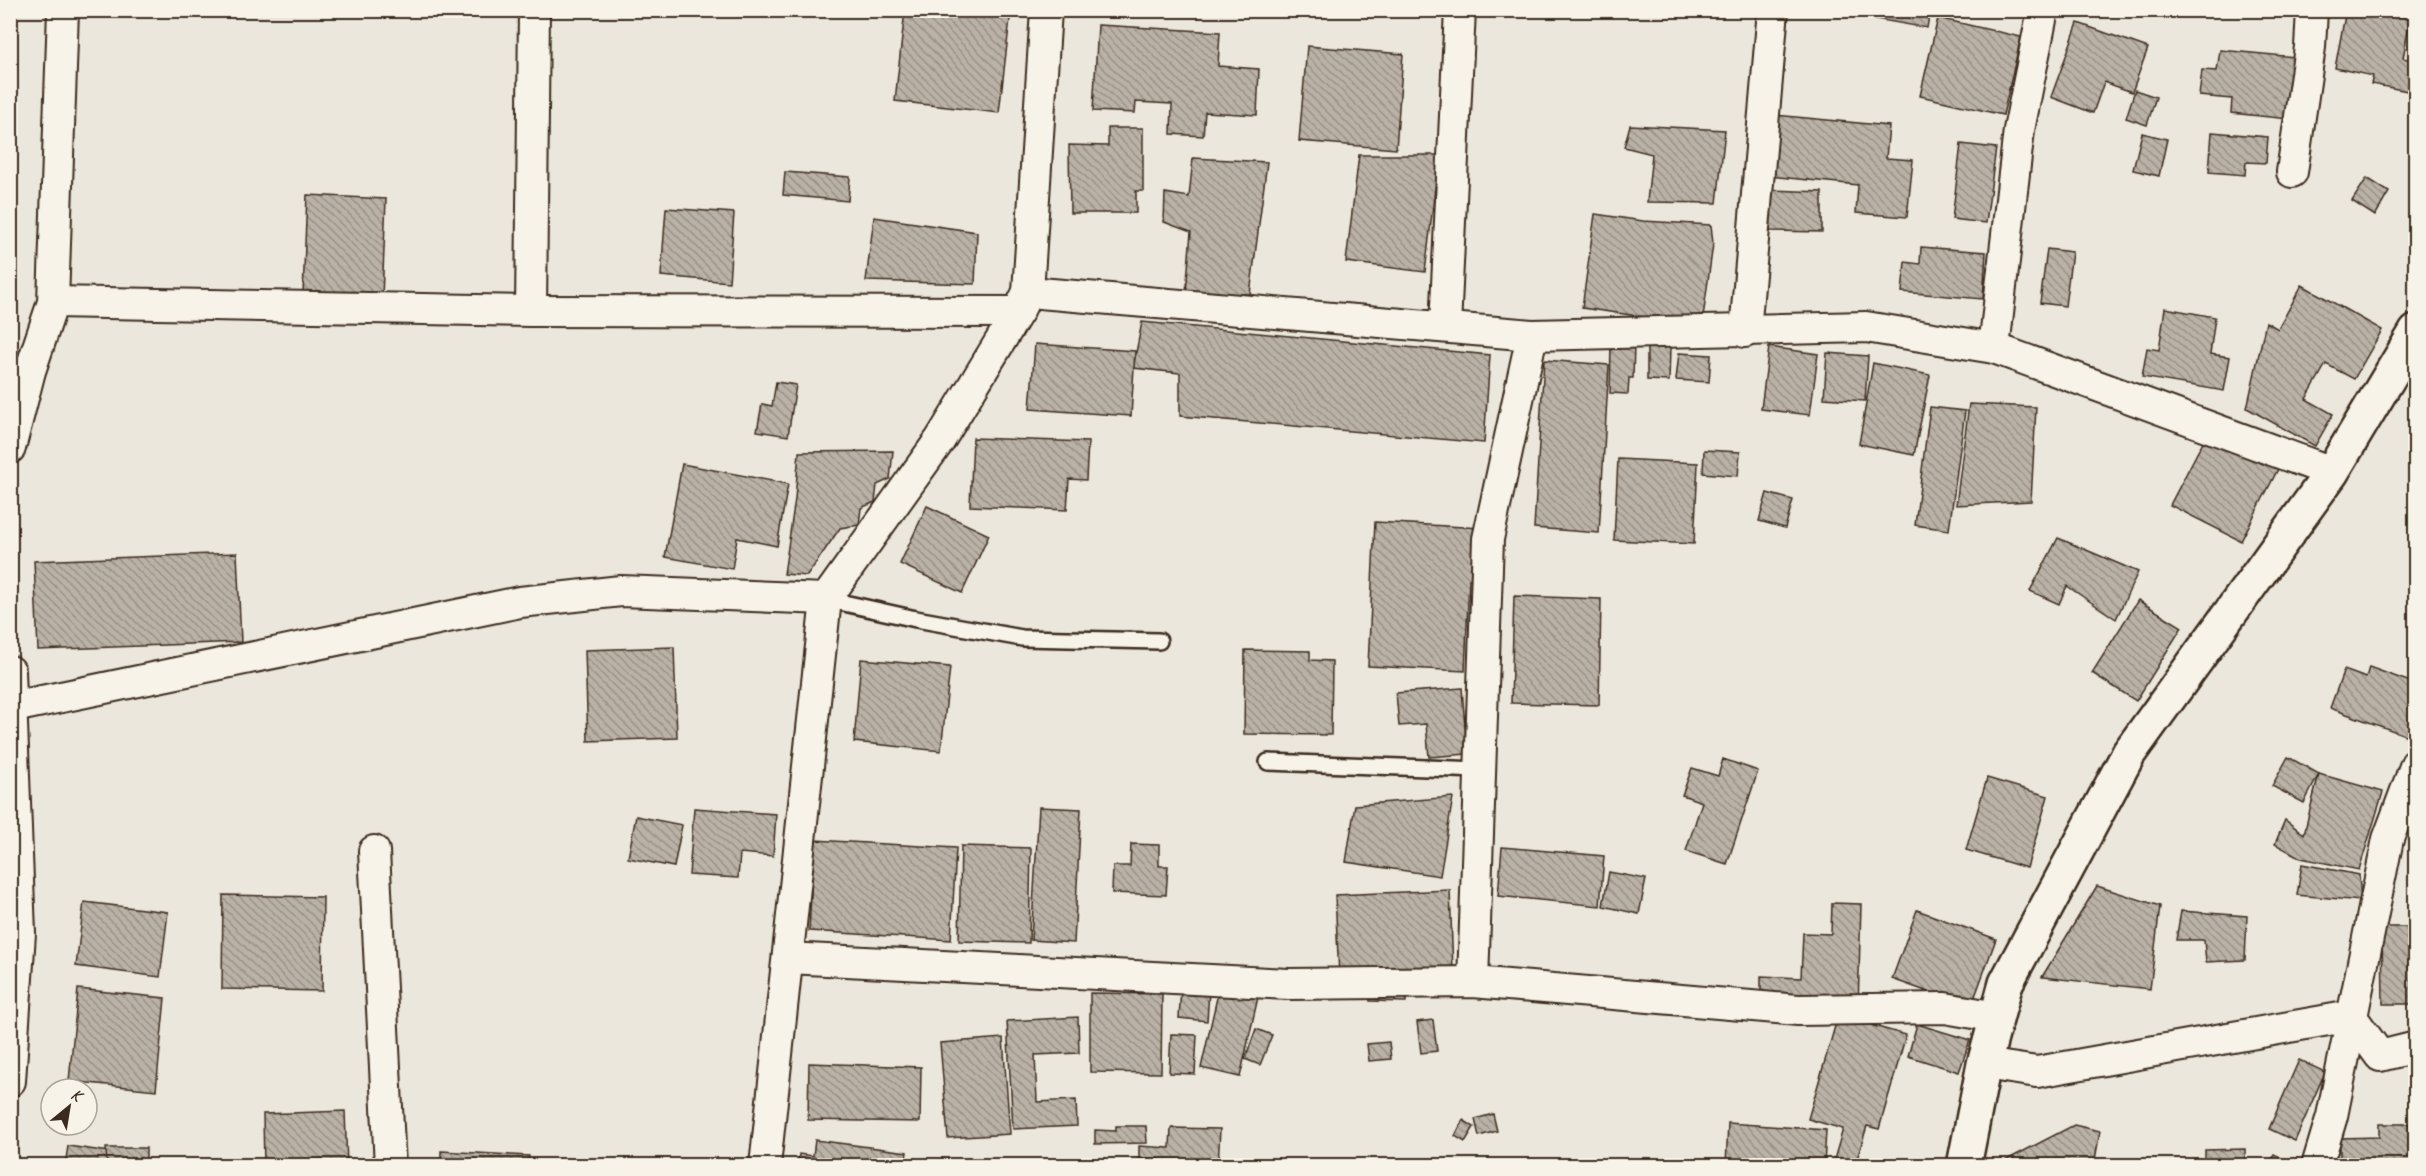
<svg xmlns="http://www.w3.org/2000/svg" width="2426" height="1176" viewBox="0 0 2426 1176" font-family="Caveat,sans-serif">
  <defs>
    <pattern id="building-back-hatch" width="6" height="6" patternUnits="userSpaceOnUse" patternTransform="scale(1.5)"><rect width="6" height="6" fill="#bab2a7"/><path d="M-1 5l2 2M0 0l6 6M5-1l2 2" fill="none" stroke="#989187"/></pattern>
  </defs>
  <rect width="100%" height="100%" fill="#ece7dc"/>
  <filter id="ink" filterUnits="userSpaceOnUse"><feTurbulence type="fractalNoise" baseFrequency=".0167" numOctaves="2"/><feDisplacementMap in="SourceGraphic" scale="12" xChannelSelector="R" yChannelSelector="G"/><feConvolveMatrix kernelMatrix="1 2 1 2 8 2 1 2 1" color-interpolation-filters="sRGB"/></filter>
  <g filter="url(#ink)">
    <g fill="url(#building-back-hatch)" stroke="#3b2a1e" stroke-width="1.5">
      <polygon points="905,10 1011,10 999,113 895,101"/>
      <polygon points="1345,10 1416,10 1415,14"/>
      <polygon points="1825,10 1930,10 1927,28"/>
      <polygon points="2346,10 2394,10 2411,14 2403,58 2416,61 2413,92 2371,84 2373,76 2335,68"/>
      <polygon points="1938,18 2021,37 2003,115 1920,96"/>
      <polygon points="2078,23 2148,48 2132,92 2104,82 2093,113 2051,97"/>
      <polygon points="1098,25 1220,32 1218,66 1259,69 1257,115 1205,112 1203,136 1171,134 1172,104 1136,102 1135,113 1093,111"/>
      <polygon points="1307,46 1403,54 1396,149 1299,141"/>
      <polygon points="2220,50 2295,57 2289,119 2231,113 2232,99 2199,96 2202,70 2217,71"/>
      <polygon points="2135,90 2156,97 2147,125 2126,118"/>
      <polygon points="1775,115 1889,126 1886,158 1913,160 1907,217 1856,213 1858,185 1769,176"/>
      <polygon points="1630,125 1725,130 1717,203 1647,202 1652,154 1624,147"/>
      <polygon points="1108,128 1143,128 1143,191 1136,191 1136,213 1070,213 1069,145 1108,146"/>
      <polygon points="2212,132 2268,137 2266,163 2246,162 2245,175 2209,172"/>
      <polygon points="2142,133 2167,139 2159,176 2133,170"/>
      <polygon points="1961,144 1996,148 1986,223 1952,219"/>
      <polygon points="1359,155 1439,155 1425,272 1346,262"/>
      <polygon points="1193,158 1267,162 1250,294 1186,293 1191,232 1164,222 1165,193 1189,197"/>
      <polygon points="785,172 850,177 848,201 783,195"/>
      <polygon points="2367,178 2389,192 2375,216 2352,201"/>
      <polygon points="1771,190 1822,192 1822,232 1770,231"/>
      <polygon points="307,195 386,199 382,298 303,294"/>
      <polygon points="666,208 734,213 729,282 661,276"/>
      <polygon points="1595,214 1643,221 1711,225 1713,244 1702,325 1582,308"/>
      <polygon points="874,217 977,232 975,284 866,281"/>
      <polygon points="1921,247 1986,252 1983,299 1902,292 1905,262 1920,264"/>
      <polygon points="2047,249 2072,252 2065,306 2040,303"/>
      <polygon points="2302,285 2382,330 2354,379 2326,364 2306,399 2333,414 2315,446 2247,408 2266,322 2278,329"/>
      <polygon points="2165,308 2215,317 2210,354 2230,357 2224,391 2142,377 2147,348 2159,350"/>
      <polygon points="1142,322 1490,355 1484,443 1180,416 1180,373 1133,368"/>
      <polygon points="1035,344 1135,351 1131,416 1030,409"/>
      <polygon points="1611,344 1634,344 1633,378 1629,378 1628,394 1610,393"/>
      <polygon points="1647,346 1670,347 1669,381 1647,380"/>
      <polygon points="1769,347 1818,354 1810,415 1761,409"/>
      <polygon points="1679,353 1711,355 1709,382 1676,380"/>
      <polygon points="1827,353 1868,356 1865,401 1824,398"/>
      <polygon points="1544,360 1609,365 1599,533 1534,528"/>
      <polygon points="1873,363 1930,375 1914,455 1859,444"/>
      <polygon points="776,382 796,385 788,436 757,431 762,404 772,406"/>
      <polygon points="1969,404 2036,407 2031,501 1956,505"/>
      <polygon points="1930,407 1965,411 1949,530 1915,525"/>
      <polygon points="2209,430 2279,467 2241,541 2170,505"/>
      <polygon points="973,438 1088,442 1086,480 1069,479 1067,510 970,506"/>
      <polygon points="1704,450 1740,452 1738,476 1703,473"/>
      <polygon points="893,451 890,479 877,485 875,502 861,508 859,525 840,528 807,576 784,574 795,499 799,452"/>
      <polygon points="1618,459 1698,463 1694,544 1614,540"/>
      <polygon points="682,464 788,484 777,546 737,538 732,569 665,557"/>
      <polygon points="1767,493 1793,500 1785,528 1759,521"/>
      <polygon points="927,506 989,535 962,593 900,564"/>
      <polygon points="1375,522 1481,528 1479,579 1469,579 1465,671 1368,666"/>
      <polygon points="2058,538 2138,572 2116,619 2067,586 2059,604 2030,591"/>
      <polygon points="237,553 241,642 38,650 34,561"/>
      <polygon points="1514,596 1601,599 1599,705 1511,703"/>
      <polygon points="2138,600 2182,627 2136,701 2092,673"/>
      <polygon points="674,647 677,738 588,741 585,650"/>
      <polygon points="1245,650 1310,651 1310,660 1332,661 1331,735 1244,734"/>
      <polygon points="861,659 950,667 941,751 854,742"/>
      <polygon points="2369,667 2416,684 2416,739 2330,708 2344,670 2366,678"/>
      <polygon points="1462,688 1467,754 1429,757 1426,724 1399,726 1396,693"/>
      <polygon points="2288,757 2319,774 2304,803 2272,786"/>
      <polygon points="1723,759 1758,771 1727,864 1686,851 1702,802 1682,795 1692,768 1718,776"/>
      <polygon points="2319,774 2383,792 2359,870 2301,858 2275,844 2285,820 2304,834"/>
      <polygon points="1987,778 2048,796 2027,868 1966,850"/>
      <polygon points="1453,797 1440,876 1346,862 1355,805"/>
      <polygon points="1039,807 1081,809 1074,943 1031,940"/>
      <polygon points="694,808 776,814 773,856 740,853 738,878 689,875"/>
      <polygon points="636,816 682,825 674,867 628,858"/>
      <polygon points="814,840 956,848 951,940 809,931"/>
      <polygon points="1131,844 1159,845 1159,866 1168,866 1166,895 1112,893 1113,866 1130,866"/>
      <polygon points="961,846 1031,848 1029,943 959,941"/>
      <polygon points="1502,847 1604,856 1600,906 1498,896"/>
      <polygon points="2302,864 2359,875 2361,901 2297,895"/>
      <polygon points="1609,872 1646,879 1639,914 1603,906"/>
      <polygon points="2097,886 2160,906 2150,989 2042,977"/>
      <polygon points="1450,890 1453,971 1339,975 1335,895"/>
      <polygon points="223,895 323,897 322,991 222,989"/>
      <polygon points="84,902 168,912 160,977 76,966"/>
      <polygon points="1832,903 1861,904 1858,1008 1761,1004 1761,976 1801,978 1803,933 1831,934"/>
      <polygon points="1917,910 1996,939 1971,1007 1892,979"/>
      <polygon points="2181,911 2247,916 2245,960 2206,962 2204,940 2176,940"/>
      <polygon points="2382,927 2409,927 2409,933 2416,933 2416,1004 2383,1004"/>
      <polygon points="1370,986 1406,986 1406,1002 1370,1001"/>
      <polygon points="78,989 165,998 156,1090 69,1081"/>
      <polygon points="1181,989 1209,991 1207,1021 1179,1018"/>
      <polygon points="1219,989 1258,997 1240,1077 1201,1068"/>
      <polygon points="1090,993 1162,994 1161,1073 1090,1072"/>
      <polygon points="1838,1016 1906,1035 1879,1129 1867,1126 1855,1166 1833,1163 1843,1129 1808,1119"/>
      <polygon points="1078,1017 1079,1053 1035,1055 1037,1102 1076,1100 1077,1126 1013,1129 1007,1021"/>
      <polygon points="1433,1020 1437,1051 1421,1053 1417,1022"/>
      <polygon points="1917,1024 1970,1040 1959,1072 1908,1056"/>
      <polygon points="1256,1029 1272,1035 1260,1065 1245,1059"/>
      <polygon points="1171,1034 1197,1035 1195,1074 1169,1073"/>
      <polygon points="1003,1038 1010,1134 948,1138 940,1043"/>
      <polygon points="1389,1042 1391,1059 1369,1061 1367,1044"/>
      <polygon points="2299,1060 2325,1072 2295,1141 2269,1129"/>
      <polygon points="809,1063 921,1067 920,1122 808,1120"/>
      <polygon points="345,1111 347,1166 264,1166 263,1114"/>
      <polygon points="1493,1114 1497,1131 1479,1136 1475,1119"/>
      <polygon points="1463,1120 1474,1127 1465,1142 1455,1136"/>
      <polygon points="1728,1123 1826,1130 1824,1166 1726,1166"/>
      <polygon points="2379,1124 2416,1124 2416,1166 2340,1166 2340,1138 2379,1137"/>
      <polygon points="2074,1125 2100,1131 2094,1166 1995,1166"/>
      <polygon points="1116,1126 1146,1126 1147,1143 1095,1144 1095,1130 1116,1131"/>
      <polygon points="1171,1128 1220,1129 1218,1166 1158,1166 1158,1159 1139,1159 1139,1146 1170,1148"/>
      <polygon points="815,1140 907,1152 905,1166 798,1166 799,1154 813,1156"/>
      <polygon points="68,1146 109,1152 107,1166 65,1166"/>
      <polygon points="106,1148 146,1148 146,1166 107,1166"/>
      <polygon points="2245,1149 2245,1166 2205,1166 2205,1150"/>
      <polygon points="441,1151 529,1156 528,1166 441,1166"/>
      <polygon points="2274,1155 2293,1163 2292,1166 2270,1166"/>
    </g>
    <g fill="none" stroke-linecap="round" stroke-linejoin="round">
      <g stroke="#3b2a1e" stroke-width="20">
        <g id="service">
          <polyline points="826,599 916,619 1022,638 1159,641"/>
          <polyline points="1268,762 1480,770"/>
        </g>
      </g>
      <g stroke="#3b2a1e" stroke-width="34">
        <g id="minor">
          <polyline points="2292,172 2310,47 2312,10"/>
          <polyline points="1028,292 1532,335 1866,327 1994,348 2332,472"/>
          <polyline points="53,302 531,311 1018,312"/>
          <polyline points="531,311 534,10"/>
          <polyline points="1445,327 1460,10"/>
          <polyline points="1745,332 1773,10"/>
          <polyline points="1994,348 2019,130 2043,10"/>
          <polyline points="10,448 30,371 53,302 63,10"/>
          <polyline points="10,671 20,933 10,1081"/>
          <polyline points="13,707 520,602 621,591 826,599"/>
          <polyline points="374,851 390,1166"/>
          <polyline points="788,958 1289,984 1473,982 1798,1010 1945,1008 1997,1017"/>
          <polyline points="1473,982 1488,539 1532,335"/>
          <polyline points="1984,1064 2037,1072 2351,1016 2380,1056 2416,1047"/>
          <polyline points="765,1166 826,599 940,440 1018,312 1028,292 1046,10"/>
          <polyline points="2317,1166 2332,1116 2388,839 2416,764"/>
        </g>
      </g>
      <g stroke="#3b2a1e" stroke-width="38">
        <polyline id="tertiary" points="1964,1166 1984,1064 2006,983 2129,753 2332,472 2416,332"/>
      </g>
      <use href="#service" stroke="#f7f3e8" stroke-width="15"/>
      <use href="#minor" stroke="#f7f3e8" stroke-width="30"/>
      <use href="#tertiary" stroke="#f7f3e8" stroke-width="33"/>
    </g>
  </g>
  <rect width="2426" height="1176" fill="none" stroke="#f7f3e8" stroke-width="36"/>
  <rect x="18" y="18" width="2390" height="1140" fill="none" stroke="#3b2a1e" stroke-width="2" filter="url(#ink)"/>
  <g transform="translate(69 1107) rotate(30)"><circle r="28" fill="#f7f3e8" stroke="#aca397" stroke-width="1.5"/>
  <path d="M0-4.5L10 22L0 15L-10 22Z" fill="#3b2a1e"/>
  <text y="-9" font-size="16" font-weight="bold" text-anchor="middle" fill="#3b2a1e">K</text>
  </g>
</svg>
